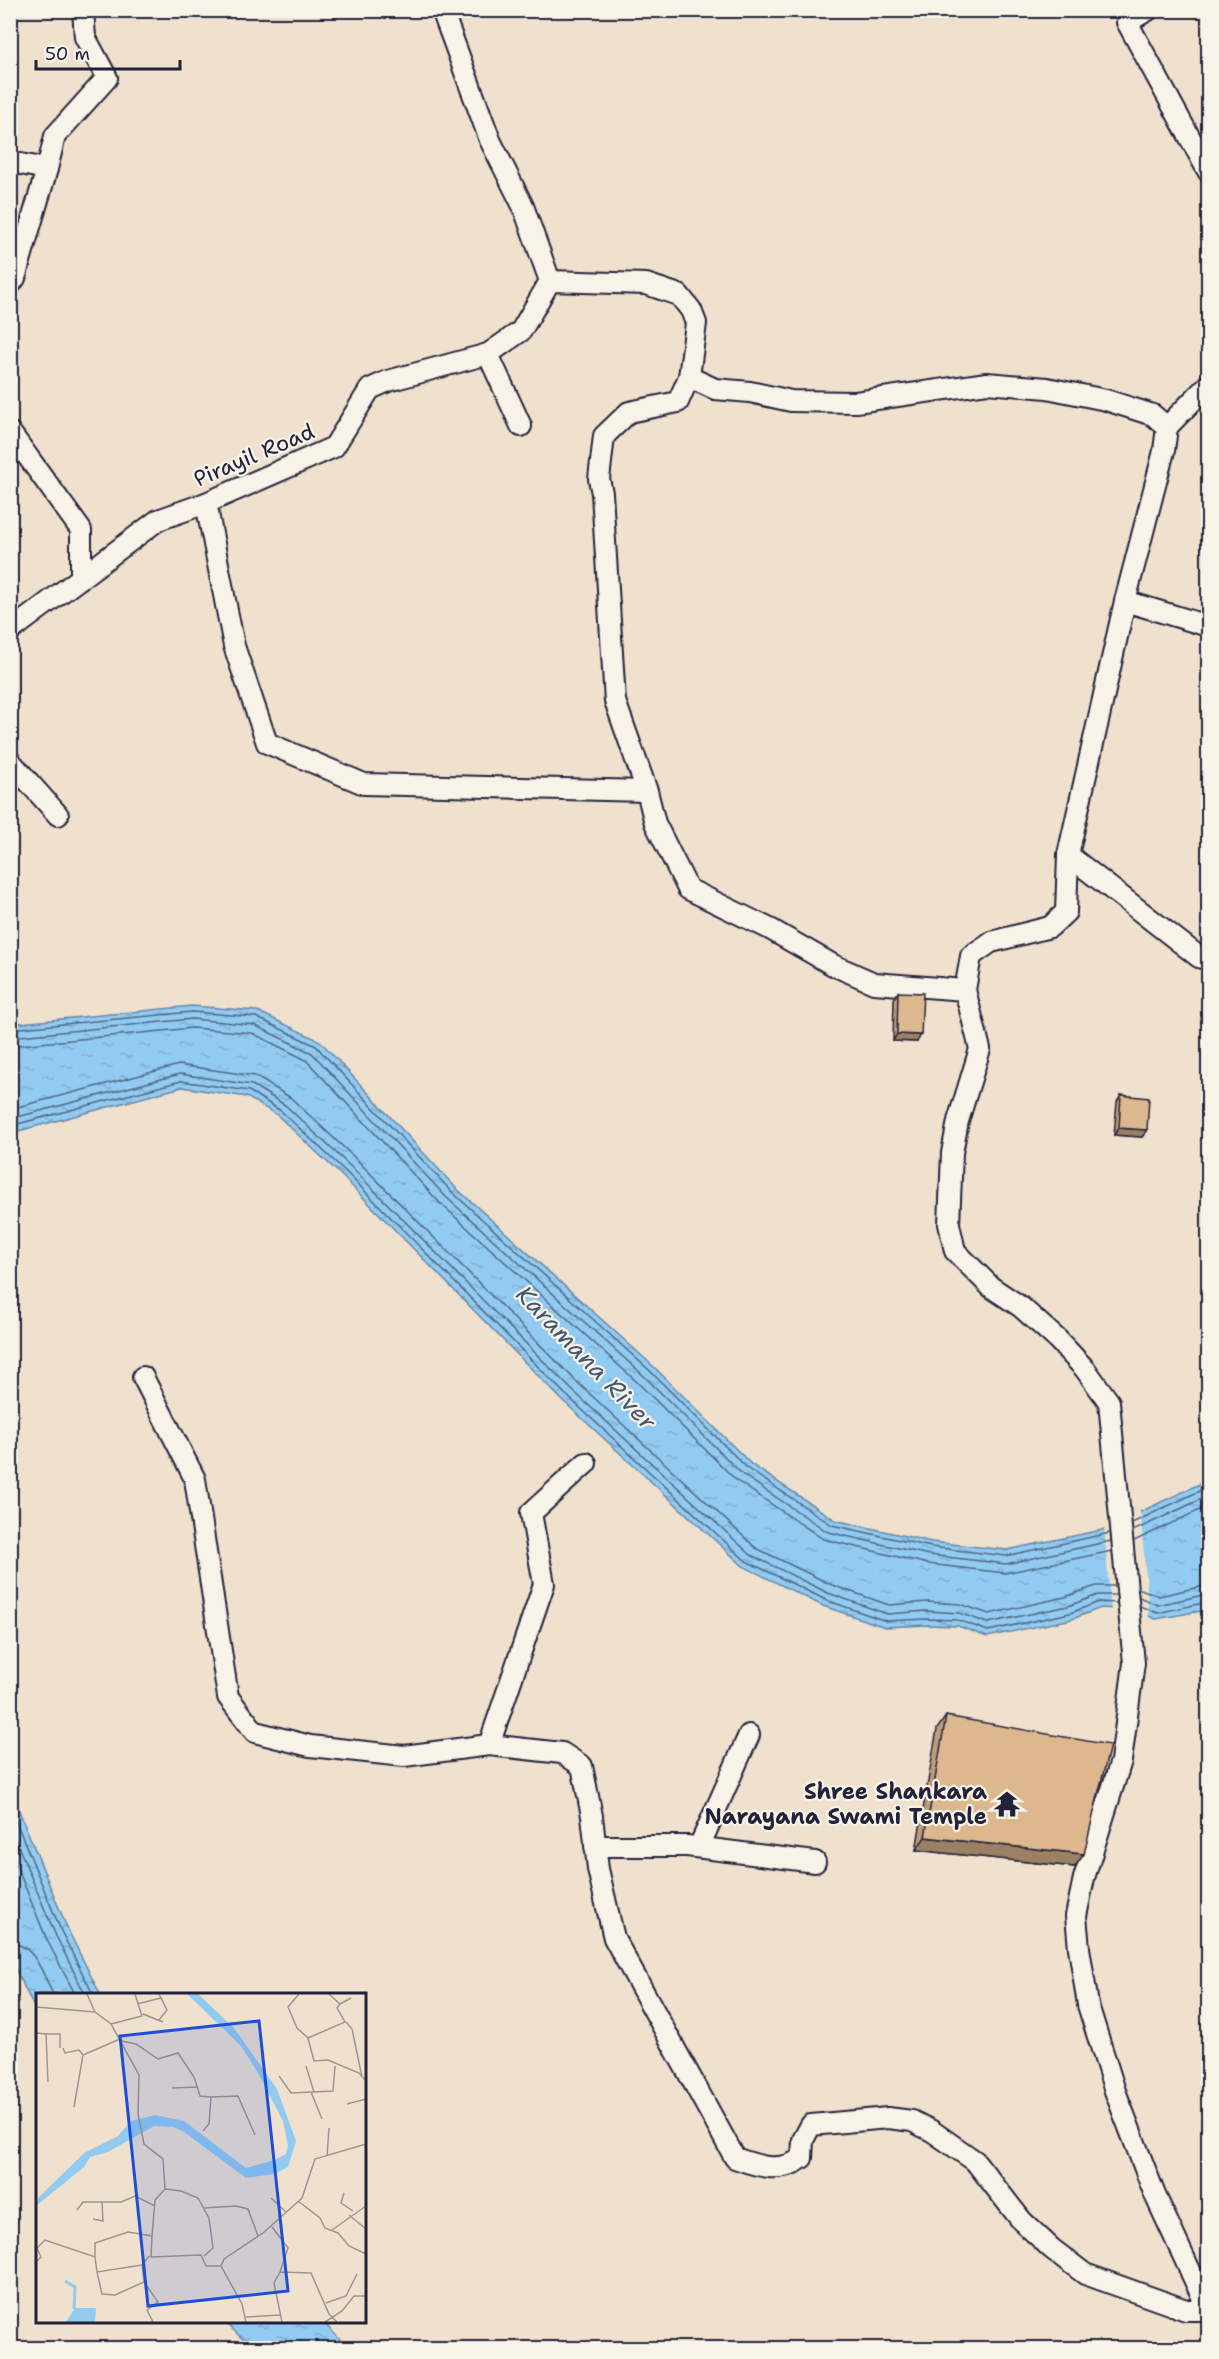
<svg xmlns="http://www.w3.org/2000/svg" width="1219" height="2359" viewBox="0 0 1219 2359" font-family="'Shantell Sans',sans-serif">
  <defs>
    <pattern id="water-ripples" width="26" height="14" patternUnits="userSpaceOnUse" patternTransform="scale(1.5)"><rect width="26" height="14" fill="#92cbf1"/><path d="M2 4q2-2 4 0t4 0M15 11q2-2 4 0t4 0" fill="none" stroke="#7eaed0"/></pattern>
  </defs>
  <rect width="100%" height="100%" fill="#efe1cd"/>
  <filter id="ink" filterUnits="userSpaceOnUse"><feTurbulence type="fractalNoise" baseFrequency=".0167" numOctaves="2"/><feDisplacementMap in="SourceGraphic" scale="12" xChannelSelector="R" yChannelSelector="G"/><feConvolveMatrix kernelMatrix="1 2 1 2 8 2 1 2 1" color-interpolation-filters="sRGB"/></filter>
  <g filter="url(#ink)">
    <g fill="url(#water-ripples)" stroke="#6587a8" stroke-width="1.5">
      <polygon points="192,1006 257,1011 320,1041 456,1188 652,1365 752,1465 835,1520 932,1542 1007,1550 1102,1530 1208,1480 1208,1606 1201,1611 1156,1619 1134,1610 1101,1608 1072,1619 987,1637 958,1626 927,1625 885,1627 823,1606 743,1566 561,1399 341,1175 277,1115 247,1097 182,1087 11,1133 11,1024"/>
      <polygon points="11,1791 68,1930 100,1994 38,1994 37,2013 11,1960"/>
      <polygon points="225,2322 323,2322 348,2348 252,2348"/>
    </g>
    <polygon fill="#efe1cd" points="1140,1510 1147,1588 1149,1620 1134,1613 1111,1611 1104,1526"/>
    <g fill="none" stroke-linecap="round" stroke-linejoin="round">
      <g stroke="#4f6684" stroke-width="1.5">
        <polyline points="10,1029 192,1012 256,1017 316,1046 452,1192 648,1369 748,1469 832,1525 931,1547 1006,1556 1110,1533"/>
        <polyline points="10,1037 192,1019 254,1025 312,1053 446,1197 643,1375 743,1475 828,1532 929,1555 1006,1564 1111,1541"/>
        <polyline points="10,1046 192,1028 252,1033 306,1060 440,1203 636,1381 737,1481 823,1539 928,1564 1005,1573 1112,1551"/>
        <polyline points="10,1109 179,1065 255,1076 291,1098 356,1159 577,1382 756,1548 832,1585 889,1605 927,1602 960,1604 989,1614 1065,1597 1096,1586 1115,1586"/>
        <polyline points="10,1119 180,1074 252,1085 285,1105 350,1166 571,1389 751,1555 828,1593 887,1614 927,1611 959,1613 988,1623 1068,1606 1098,1595 1116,1595"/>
        <polyline points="10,1126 181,1081 249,1091 281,1111 345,1171 565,1394 746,1561 826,1600 886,1621 927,1619 958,1620 988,1631 1070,1613 1099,1602 1117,1603"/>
        <polyline points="1132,1523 1208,1487"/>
        <polyline points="1133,1531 1208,1496"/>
        <polyline points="1134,1541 1208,1506"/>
        <polyline points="1138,1588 1159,1596 1208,1585"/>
        <polyline points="1139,1597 1158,1605 1208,1594"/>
        <polyline points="1140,1606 1157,1613 1208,1602"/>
        <polyline points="10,1807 62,1933 93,1994"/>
        <polyline points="10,1827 56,1936 85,1994"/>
        <polyline points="10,1850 47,1940 75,1994"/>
        <path d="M10 1943C36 1944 43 1976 53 1994"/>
      </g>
      <g stroke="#22223b" stroke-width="24">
        <g id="minor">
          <polyline points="1148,10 1127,22 1208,171"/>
          <polyline points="10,162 47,169 55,136 107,78 85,37 83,10"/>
          <polyline points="550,281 646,284 679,295 691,310 696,323 689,377 715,389 750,392 791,401 856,402 987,383 1047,388 1106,400 1153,415 1167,427 1164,451 1125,601 1208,626"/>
          <polyline points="10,285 15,278 47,169"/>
          <polyline points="488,354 521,426"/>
          <polyline points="689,377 678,402 629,412 604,436 599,479 602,493 615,701 647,791 655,823 688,889 770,929 833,965 874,983 965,990 971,956 991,942 1050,927 1066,912 1068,855 1125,601"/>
          <polyline points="1167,427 1208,385"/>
          <polyline points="10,432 81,530 81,578"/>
          <polyline points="206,503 234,646 267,743 364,784 647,791"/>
          <polyline points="10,631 158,520 206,503 334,447 370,389 388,381 488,354 521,331 550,281 523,206 490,140 442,10"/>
          <polyline points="10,761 58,815"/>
          <polyline points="1068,855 1199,957 1208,960"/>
          <polyline points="965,990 980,1049 958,1121 952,1153 949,1224 955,1251 991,1287 1021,1307 1058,1340 1085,1369 1109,1402 1134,1663 1121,1761 1084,1878 1076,1916 1079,1948 1088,2005 1115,2091 1155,2195 1208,2309"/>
          <polyline points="143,1377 195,1479 228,1697 255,1732 310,1746 404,1756 489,1745"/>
          <path d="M586 1463 531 1513 544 1584 489 1745 562 1753 582 1766 592 1816 598 1869 614 1938 735 2158C757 2166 781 2174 802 2158L803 2140 811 2125 888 2118 912 2121 932 2131 975 2161 1022 2221 1052 2249 1085 2274 1186 2310H1208"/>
          <polyline points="595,1846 687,1846 815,1862"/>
          <polyline points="699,1847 749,1735"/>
        </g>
      </g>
      <use href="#minor" stroke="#f7f3e8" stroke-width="20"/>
    </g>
    <g fill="#be9d7a" stroke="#22223b" stroke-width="1.5">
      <polygon points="898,992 917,1042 893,1041 894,999"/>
      <polygon points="1121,1095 1147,1130 1142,1137 1114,1135 1117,1102"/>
      <polygon points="946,1716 1075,1867 916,1850 937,1729"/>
    </g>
    <g fill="#9b8063" stroke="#22223b" stroke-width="1.5">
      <polygon points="897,1034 921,1035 917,1042 893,1041"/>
      <polygon points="1119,1128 1147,1130 1142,1137 1114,1135"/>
      <polygon points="925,1837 1084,1854 1075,1867 916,1850"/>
    </g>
    <g fill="#ddb78e" stroke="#22223b" stroke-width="1.5">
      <polygon points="898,992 923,993 921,1035 897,1034"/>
      <polygon points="1121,1095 1149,1098 1147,1130 1119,1128"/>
      <polygon points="946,1716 1110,1745 1084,1854 925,1837"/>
    </g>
  </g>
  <defs>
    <g id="temple-bare" transform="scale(2.07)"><path d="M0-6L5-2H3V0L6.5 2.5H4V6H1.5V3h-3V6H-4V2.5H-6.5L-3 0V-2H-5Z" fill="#22223b" stroke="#f7f3e8" stroke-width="2.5" paint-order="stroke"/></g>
  </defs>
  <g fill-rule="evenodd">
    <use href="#temple-bare" x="1007" y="1804"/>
  </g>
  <g text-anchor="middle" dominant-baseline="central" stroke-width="4.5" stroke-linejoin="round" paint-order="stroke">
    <g font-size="22" fill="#22223b" stroke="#f7f3e8">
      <text transform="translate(254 455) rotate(-23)">Pirayil Road</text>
    </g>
    <g font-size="22" font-weight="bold" fill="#22223b" stroke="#f7f3e8" text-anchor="end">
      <text x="987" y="1791">Shree Shankara<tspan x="987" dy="25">Narayana Swami Temple</tspan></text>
    </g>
    <g font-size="24" font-style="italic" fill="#445572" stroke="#f7f3e8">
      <text transform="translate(586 1358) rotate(46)">Karamana River</text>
    </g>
  </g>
  <g transform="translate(36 1993)">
    <rect width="330" height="330" fill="#efe1cd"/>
    <path d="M151 1H162L198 35 241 96 260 148 252 174 238 181 210 185 148 139 138 134 118 133 72 159 54 164 48 174 0 213V207L48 160 82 143 95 128 119 122 148 128 210 175 249 164 252 153 247 128 221 78 205 53ZM39 315H60L59 329H30Z" fill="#92cbf1"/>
    <path fill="none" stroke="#92cbf1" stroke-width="3" d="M234 171 253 161M29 288 39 294 38 316"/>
    <path fill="none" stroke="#9d9593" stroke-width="1.5" d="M51 1 59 19M123 1 131 17 123 27M263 1 252 14 261 35 272 45 278 68 292 67 323 80 330 88M293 1 304 11 315 5M101 11 125 5M0 14 59 19 75 31 103 82 102 121 108 151 127 166 129 196M107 21 127 29M310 29 316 36 326 84M75 31 106 23 99 1M0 40 10 41 12 89M10 41H24V55M272 45 309 29 301 15 304 11M85 48 100 51 122 66 142 60 158 84 164 103 175 104 173 131 167 138M27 55 29 60 43 57 47 62 84 46M270 73 278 99M243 83 255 100 297 98 299 73M136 95 161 94M275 99 286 126M175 104 202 103 219 142M311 111 330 106M38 114 47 62M291 164 293 135M308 200 305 210 317 218M235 205 250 219M262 208 284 225 289 235 302 240 313 253 330 261M168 215 200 213 212 216 222 243M41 217 47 209H85L99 203 119 213M313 222 330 236M57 226 67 228 66 209M236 234 252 255 244 279M296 237 330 213M116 243 119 207 129 196 145 198 162 205 173 225 177 255 168 263M59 264 61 279 106 272M0 269 5 264 1 255 9 247 59 264V250L92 239 116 243 115 264 165 262 170 273H185M61 279 66 301 79 302 108 289 106 272 113 263M108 289 122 309 111 317 117 329M290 310 310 303 321 281M210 324 244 322M210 329 206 311 185 273 188 266 227 240 266 205 279 166 330 151M246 329 238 290 244 279 275 280 293 321 301 329M289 329 306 318 318 303H330"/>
    <path fill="#1d4ed8" fill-opacity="0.15" stroke="#1d4ed8" stroke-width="3" d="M223 28 252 298 112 313 84 43Z"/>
    <rect width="330" height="330" fill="none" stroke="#22223b" stroke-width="3"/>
  </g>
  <rect width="1219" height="2359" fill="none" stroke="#f7f3e8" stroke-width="36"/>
  <rect x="18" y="18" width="1183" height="2323" fill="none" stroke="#22223b" stroke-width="2" filter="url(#ink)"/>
  <path d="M36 60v9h144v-9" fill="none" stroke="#22223b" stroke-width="3"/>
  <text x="45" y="60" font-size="18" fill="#22223b" stroke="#f7f3e8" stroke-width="4.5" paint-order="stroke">50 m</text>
</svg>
